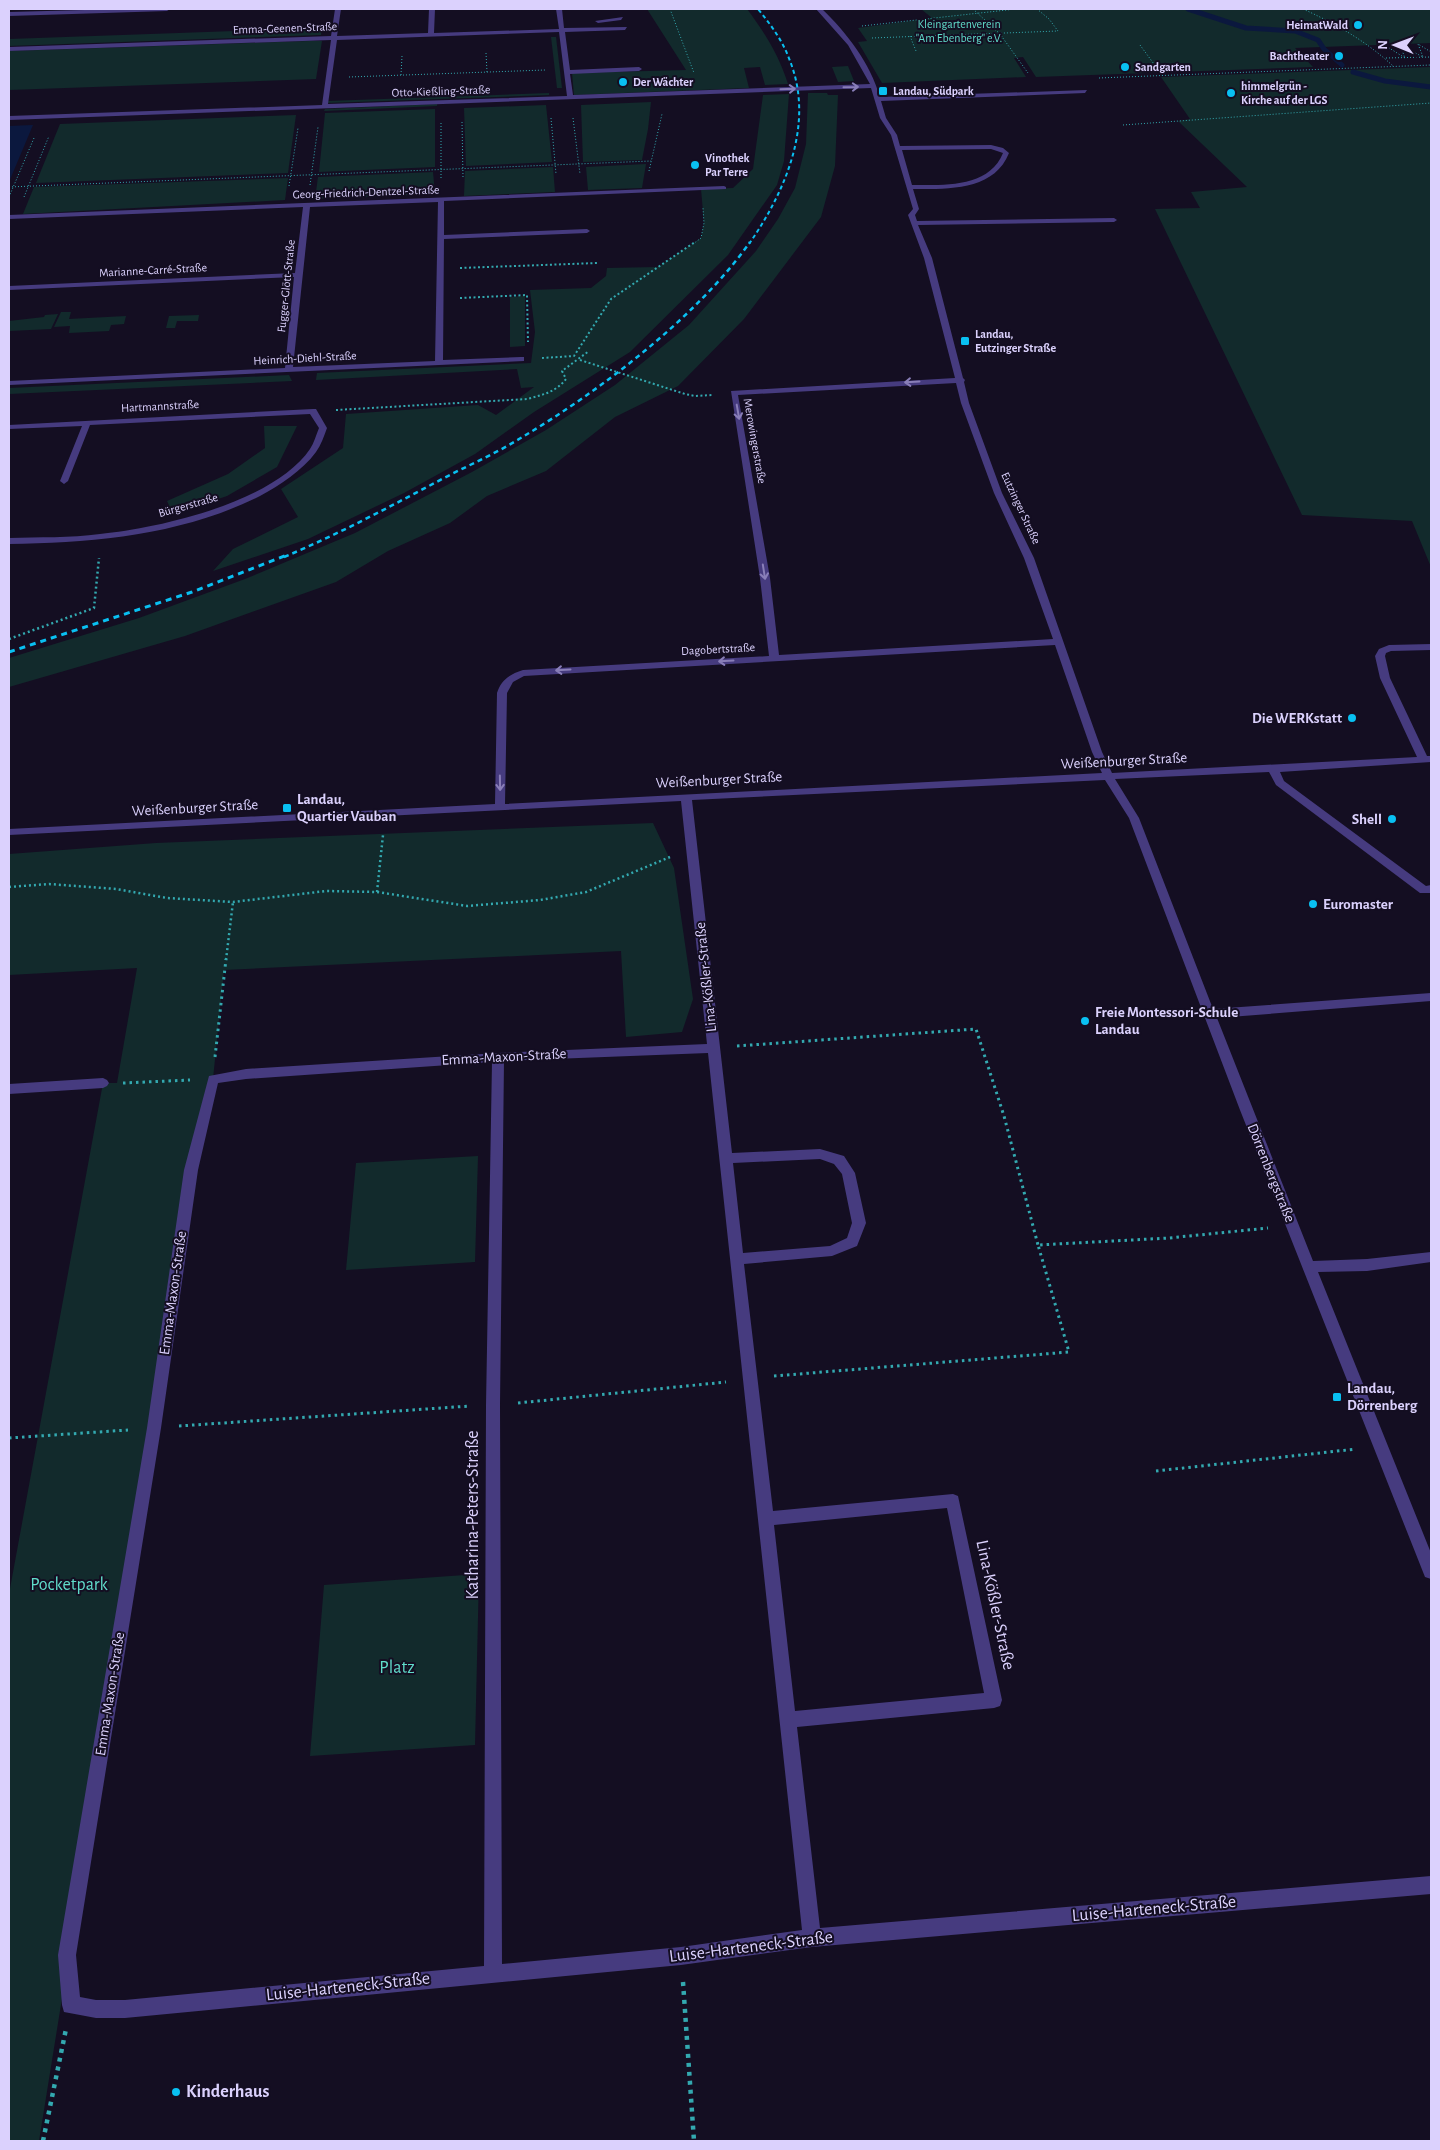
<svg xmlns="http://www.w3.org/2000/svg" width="1440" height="2150" viewBox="0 0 1440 2150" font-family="'Alegreya Sans',sans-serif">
  <rect width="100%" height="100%" fill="#140e22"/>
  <g fill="#122a2c">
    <path d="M647 9H747C765 33 779 55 788 84L765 85 760 67 744 68 749 88 574 95 572 73 686 70Z"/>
    <polygon points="921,9 1431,9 1431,43 1295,48 1313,67 1036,77 1023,57 1014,58 1026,77 882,83 858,42 867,41 858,28 932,18"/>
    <polygon points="322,28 321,35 9,46 9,39"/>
    <polygon points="551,37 556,37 562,88 557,88"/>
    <polygon points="309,41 322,41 316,79 9,90 9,51"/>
    <polygon points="848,66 854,81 838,82 832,67"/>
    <polygon points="1431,67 1431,567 1412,521 1302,515 1155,209 1200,208 1191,192 1247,187 1178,121 1190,119 1161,77"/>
    <polygon points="549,93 549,95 327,103 327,101"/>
    <polygon points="808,93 827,93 828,95 838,95 835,166 821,217 744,319 678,386 615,417 546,471 487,496 450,523 388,551 336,582 185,636 9,687 9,658 139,618 245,579 355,533 472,472 546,430 615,385 689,325 756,251 778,219 795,188 806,144"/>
    <polygon points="789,94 784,161 777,185 728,255 630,352 534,412 475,454 404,493 308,539 213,571 233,549 298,517 281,489 343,448 346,414 478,405 496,415 534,387 521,388 517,369 316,380 317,373 531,363 535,332 530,290 591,288 606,276 607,268 658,267 701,238 704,223 701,189 733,188 753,169 763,95"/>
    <polygon points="651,102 648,129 642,160 583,162 581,105"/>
    <polygon points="437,104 437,106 324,111 325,109"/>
    <polygon points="546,105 552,162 466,166 464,108"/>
    <polygon points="435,109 435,167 319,172 325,113"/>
    <polygon points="296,115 288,173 36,183 60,124"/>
    <polygon points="646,164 642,188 588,190 586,167"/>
    <polygon points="553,167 555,192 464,196 465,171"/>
    <polygon points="433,172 435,194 315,199 318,177"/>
    <polygon points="288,178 285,200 23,214 34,187"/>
    <polygon points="525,296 525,346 510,347 510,297"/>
    <polygon points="61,312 71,312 69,319 126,316 124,324 111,325 109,331 69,333 70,326 54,327"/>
    <polygon points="58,314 51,329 9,331 9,321 44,317 45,315"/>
    <polygon points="199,315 198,321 177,321 175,328 166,328 169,316"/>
    <polygon points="289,375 292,381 9,394 9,388"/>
    <polygon points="264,426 297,426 277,467 227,496 173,514 167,501 228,474 265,448"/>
    <polygon points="653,823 674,868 693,999 682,1032 626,1037 621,951 224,970 213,1079 154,1428 39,2141 9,2141 9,1594 103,1083 117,1083 137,968 9,975 9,854 156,843"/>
    <polygon points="478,1156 475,1262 346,1270 356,1163"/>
    <polygon points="479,1574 475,1745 310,1756 324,1585"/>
  </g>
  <polygon fill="#0b183e" points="32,125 33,125 9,182 9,126"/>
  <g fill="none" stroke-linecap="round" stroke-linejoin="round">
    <g stroke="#0b183e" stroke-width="5">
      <polyline points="1188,9 1246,28 1295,31 1318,40 1324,49 1342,65"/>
      <polyline points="1353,72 1385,81 1431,87"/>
    </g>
    <g stroke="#33a9b0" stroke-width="1" stroke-dasharray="1 2" stroke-linecap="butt">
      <polyline points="670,9 694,73"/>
      <polyline points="973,9 1000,34 1028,73"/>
      <path d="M1303 9C1336 24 1366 41 1393 66"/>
      <polyline points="862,26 1016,9"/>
      <polyline points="910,36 916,51"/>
      <polyline points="872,38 1058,31 1049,19 1037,9"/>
      <polyline points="1140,45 1162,75"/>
      <polyline points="1386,46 1405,58 1400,45 1423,57 1418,44 1431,52"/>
      <polyline points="486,53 487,72"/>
      <polyline points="1386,58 1431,57"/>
      <polyline points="401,75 402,56"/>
      <polyline points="349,77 545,70"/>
      <polyline points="1099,78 1431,65"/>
      <polyline points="551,118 556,174"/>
      <polyline points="573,118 580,174"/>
      <polyline points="462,122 463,178"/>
      <polyline points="441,123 441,179"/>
      <polyline points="1123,125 1431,103"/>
      <polyline points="649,171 662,114"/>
      <polyline points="310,185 318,127"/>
      <polyline points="289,186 298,128"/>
      <polyline points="9,187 651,161"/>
      <polyline points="9,197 34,138"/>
      <polyline points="24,197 49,136"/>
      <polyline points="693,244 701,238 704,223 703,208"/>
    </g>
    <g stroke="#33a9b0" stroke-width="2" stroke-dasharray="2 2.5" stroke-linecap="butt">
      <polyline points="460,268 598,263"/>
      <polyline points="460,298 527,295 528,342"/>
      <polyline points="542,358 574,356 611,299 695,242"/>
      <polyline points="580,360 685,394 695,396 713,395"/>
      <path d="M336 410 527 399C542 395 556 392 566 379L562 371 589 351"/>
    </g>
    <g stroke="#33a9b0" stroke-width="2.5" stroke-dasharray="2 3" stroke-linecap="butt">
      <polyline points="9,639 94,608 99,558"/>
      <polyline points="9,887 49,884 116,889 167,898 233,902 326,891 377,892 467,906 540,900 586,892 670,857"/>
      <polyline points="377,892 383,835"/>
      <polyline points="226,960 233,902"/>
    </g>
    <g stroke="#33a9b0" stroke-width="3" stroke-dasharray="2.5 4" stroke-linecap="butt">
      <polyline points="737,1046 976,1029 1004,1116 1038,1245"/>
      <polyline points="215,1057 226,959"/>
      <polyline points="123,1083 190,1080"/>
      <polyline points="774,1376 1069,1352 1038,1245 1169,1238 1268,1228"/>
      <polyline points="518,1403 726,1382"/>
      <polyline points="179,1426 470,1406"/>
      <polyline points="9,1438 128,1430"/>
      <polyline points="1156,1471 1356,1449"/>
    </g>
    <g stroke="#33a9b0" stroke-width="4.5" stroke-dasharray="4 5" stroke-linecap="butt">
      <polyline points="683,1982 694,2141"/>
      <polyline points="43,2141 66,2029"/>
    </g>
    <g fill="#463b7f" fill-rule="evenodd">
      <polygon points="122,9 170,9 167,11 9,16 9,12"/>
      <path d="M335 9H341L337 36 428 33 429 9H435L434 33 559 29 556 9H562L564 28 627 27 625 30 565 32 570 70 639 67 642 69 639 71 570 74 573 95 870 84 848 45 816 9H822C847 33 870 63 880 97L1087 90 1085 93 881 101 886 118 897 135 900 146 991 145 1003 148 1009 153C994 191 948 189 913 189L919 209 915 215 917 221 1114 218 1117 220 1114 222 918 225 932 258 963 378 965 380 964 382 969 403 1002 493 1034 558 1102 752 1112 773 1417 757 1380 678 1375 656 1379 649 1389 645 1431 644V650L1391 651 1386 653 1385 656 1390 678 1427 756H1431V762L1280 772 1284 781 1426 886 1431 885V893H1420L1276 785 1269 772 1115 779 1139 818 1213 1009 1431 993V1001L1217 1018 1313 1261 1367 1259 1431 1252V1262L1367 1271 1318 1272 1431 1553V1579L1425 1577 1423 1572 1240 1110 1129 818 1105 780 692 800 732 1153 820 1149 844 1156 855 1173 866 1223 857 1246 832 1256 744 1264 773 1511 953 1494 958 1496 1002 1700 1000 1706 994 1708 797 1727 820 1928 1431 1876V1894L812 1947 681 1965 125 2018H96L64 2012 62 2005 58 1955 147 1428 184 1170 209 1076 246 1069 498 1053 707 1044 681 801 9 835V829L495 804 497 693C501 680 510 674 523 670L769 656 760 578 731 391 955 378 924 258 908 215 913 209 891 135 880 118 871 88 9 120V116L322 105 331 40 9 51V47L331 36ZM559 32 567 96 328 104 337 40ZM991 149 1003 153C989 188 944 185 912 185L902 150ZM956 383 961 403 994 493 1024 558 1053 639 779 655 770 578 738 395ZM1055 645 1092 752 1102 773 505 804 507 693 513 682 524 676ZM708 1053 802 1930 681 1947 502 1964 500 1405 504 1061ZM492 1062 486 1405 484 1966 125 2000H96L80 1997 76 1955 161 1428 198 1170 218 1083 246 1079ZM820 1159 834 1164 842 1174 852 1223 847 1238 830 1246 743 1253 733 1163ZM947 1508 984 1693 795 1711 774 1525Z"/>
      <polygon points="623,17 621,20 598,23 595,21"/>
      <path d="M724 186 726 187V189L444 201V235L587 229 590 231 587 233 444 239 443 360 521 357H524V361L9 385V381L285 368 294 277 9 290V286L295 273 303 207 9 219V215ZM438 202 435 361 293 367 310 207Z"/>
      <path d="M313 409H316L327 428C324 436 321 445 316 452 302 471 280 485 260 496 182 535 94 543 9 544V538C39 537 70 538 100 534 160 528 274 502 310 449 314 443 316 435 319 428L310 414 90 425 68 481 64 484 60 481 82 426 9 429V425Z"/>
      <polygon points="103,1078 107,1080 109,1083 107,1086 103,1088 9,1094 9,1084"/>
    </g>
    <path stroke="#09c0f2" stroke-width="2" stroke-dasharray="4 3" stroke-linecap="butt" d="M749 244C785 192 815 124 790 61 783 41 771 25 758 9"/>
    <path stroke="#09c0f2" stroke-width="2.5" stroke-dasharray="5 4" stroke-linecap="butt" d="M284 557C339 534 391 506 444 478 471 464 499 452 524 436 600 391 699 315 750 242"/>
    <polyline stroke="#09c0f2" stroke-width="3" stroke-dasharray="6 5" stroke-linecap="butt" points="9,652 192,592 287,555"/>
  </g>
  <defs><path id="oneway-shaft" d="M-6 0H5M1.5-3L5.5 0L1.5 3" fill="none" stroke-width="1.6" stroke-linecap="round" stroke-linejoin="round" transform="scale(1.25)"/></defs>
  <g stroke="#897eb8">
    <use href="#oneway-shaft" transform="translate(851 87) rotate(-1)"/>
    <use href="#oneway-shaft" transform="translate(788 89) rotate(-2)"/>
    <use href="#oneway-shaft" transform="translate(912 382) rotate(177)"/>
    <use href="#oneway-shaft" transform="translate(738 412) rotate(80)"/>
    <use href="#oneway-shaft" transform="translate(764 572) rotate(81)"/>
    <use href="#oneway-shaft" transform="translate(726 661) rotate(177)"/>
    <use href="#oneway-shaft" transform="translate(563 670) rotate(177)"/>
    <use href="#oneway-shaft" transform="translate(500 783) rotate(89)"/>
  </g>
  <g fill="#09c0f2" stroke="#140e22" stroke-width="2">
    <circle cx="1358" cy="25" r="5"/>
    <circle cx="1339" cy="56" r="5"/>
    <circle cx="1125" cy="67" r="5"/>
    <circle cx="623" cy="82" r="5"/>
    <rect x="878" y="86" width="10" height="10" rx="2.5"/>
    <circle cx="1231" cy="93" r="5"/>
    <circle cx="695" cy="165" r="5"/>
    <rect x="960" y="336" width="10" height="10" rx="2.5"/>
    <circle cx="1352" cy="718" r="5"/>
    <rect x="282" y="803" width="10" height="10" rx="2.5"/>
    <circle cx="1392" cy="819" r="5"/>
    <circle cx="1313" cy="904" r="5"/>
    <circle cx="1085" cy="1021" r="5"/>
    <rect x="1332" y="1392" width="10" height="10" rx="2.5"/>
    <circle cx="176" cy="2092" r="5"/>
  </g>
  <g text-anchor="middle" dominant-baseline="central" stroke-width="4" stroke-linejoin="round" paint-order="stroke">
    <g font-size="12" fill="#60dbca" stroke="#140e22">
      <text x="959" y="24">Kleingartenverein<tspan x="959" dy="14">"Am Ebenberg" e.V.</tspan></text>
    </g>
    <g font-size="12" font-weight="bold" fill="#dbd1fd" stroke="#140e22" text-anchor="start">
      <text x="1348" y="25" text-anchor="end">HeimatWald</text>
      <text x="1329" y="56" text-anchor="end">Bachtheater</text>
      <text x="1135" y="67">Sandgarten</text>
      <text x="633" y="82">Der Wächter</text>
      <text x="1241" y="86">himmelgrün -<tspan x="1241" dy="14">Kirche auf der LGS</tspan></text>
      <text x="893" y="91">Landau, Südpark</text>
      <text x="705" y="158">Vinothek<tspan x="705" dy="14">Par Terre</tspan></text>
      <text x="975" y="334">Landau,<tspan x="975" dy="14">Eutzinger Straße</tspan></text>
    </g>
    <g font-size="12" fill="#dbd1fd" stroke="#140e22">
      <text transform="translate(285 28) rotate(-2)">Emma-Geenen-Straße</text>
      <text transform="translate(441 91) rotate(-2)">Otto-Kießling-Straße</text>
      <text transform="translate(366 192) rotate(-2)">Georg-Friedrich-Dentzel-Straße</text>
      <text transform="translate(153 270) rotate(-3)">Marianne-Carré-Straße</text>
      <text transform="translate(286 286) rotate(-84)">Fugger-Glött-Straße</text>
      <text transform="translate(305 358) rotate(-3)">Heinrich-Diehl-Straße</text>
      <text transform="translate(160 406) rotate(-3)">Hartmannstraße</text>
      <text transform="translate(755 441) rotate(80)">Merowingerstraße</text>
      <text transform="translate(188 505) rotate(-16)">Bürgerstraße</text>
      <text transform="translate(1021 508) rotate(65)">Eutzinger Straße</text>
      <text transform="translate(718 649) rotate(-3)">Dagobertstraße</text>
    </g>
    <g font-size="15" font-weight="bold" fill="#dbd1fd" stroke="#140e22" text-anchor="start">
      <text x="1342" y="718" text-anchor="end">Die WERKstatt</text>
      <text x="297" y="799">Landau,<tspan x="297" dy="17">Quartier Vauban</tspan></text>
      <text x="1382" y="819" text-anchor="end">Shell</text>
      <text x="1323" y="904">Euromaster</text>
      <text x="1095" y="1012">Freie Montessori-Schule<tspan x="1095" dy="17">Landau</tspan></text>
      <text x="1347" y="1388">Landau,<tspan x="1347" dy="17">Dörrenberg</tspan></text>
    </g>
    <g font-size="15" fill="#dbd1fd" stroke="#140e22">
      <text transform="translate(1124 761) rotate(-3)">Weißenburger Straße</text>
      <text transform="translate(719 780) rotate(-3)">Weißenburger Straße</text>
      <text transform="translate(195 808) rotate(-3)">Weißenburger Straße</text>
      <text transform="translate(706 977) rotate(-96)">Lina-Kößler-Straße</text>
      <text transform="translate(504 1057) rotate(-3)">Emma-Maxon-Straße</text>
      <text transform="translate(1271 1173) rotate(68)">Dörrenbergstraße</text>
      <text transform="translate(173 1293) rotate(-82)">Emma-Maxon-Straße</text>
      <text transform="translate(110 1694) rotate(-81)">Emma-Maxon-Straße</text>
    </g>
    <g font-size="18" fill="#dbd1fd" stroke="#140e22">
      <text transform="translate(473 1515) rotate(-90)">Katharina-Peters-Straße</text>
      <text transform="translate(995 1605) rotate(78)">Lina-Kößler-Straße</text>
      <text transform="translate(1154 1909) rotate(-5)">Luise-Harteneck-Straße</text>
      <text transform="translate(751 1947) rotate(-7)">Luise-Harteneck-Straße</text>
      <text transform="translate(348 1987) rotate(-6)">Luise-Harteneck-Straße</text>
    </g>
    <g font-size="18" fill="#60dbca" stroke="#140e22">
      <text x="69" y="1585">Pocketpark</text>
      <text x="397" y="1668">Platz</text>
    </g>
    <g font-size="18" font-weight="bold" fill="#dbd1fd" stroke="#140e22" text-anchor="start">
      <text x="186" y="2092">Kinderhaus</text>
    </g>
  </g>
  <rect width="1440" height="2150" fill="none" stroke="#dbd1fd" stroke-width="20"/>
  <g transform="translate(1395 45) rotate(271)" stroke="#140e22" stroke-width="4" paint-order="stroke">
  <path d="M0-4L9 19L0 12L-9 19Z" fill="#dbd1fd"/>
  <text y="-8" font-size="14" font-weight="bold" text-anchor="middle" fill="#dbd1fd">N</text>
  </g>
</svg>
